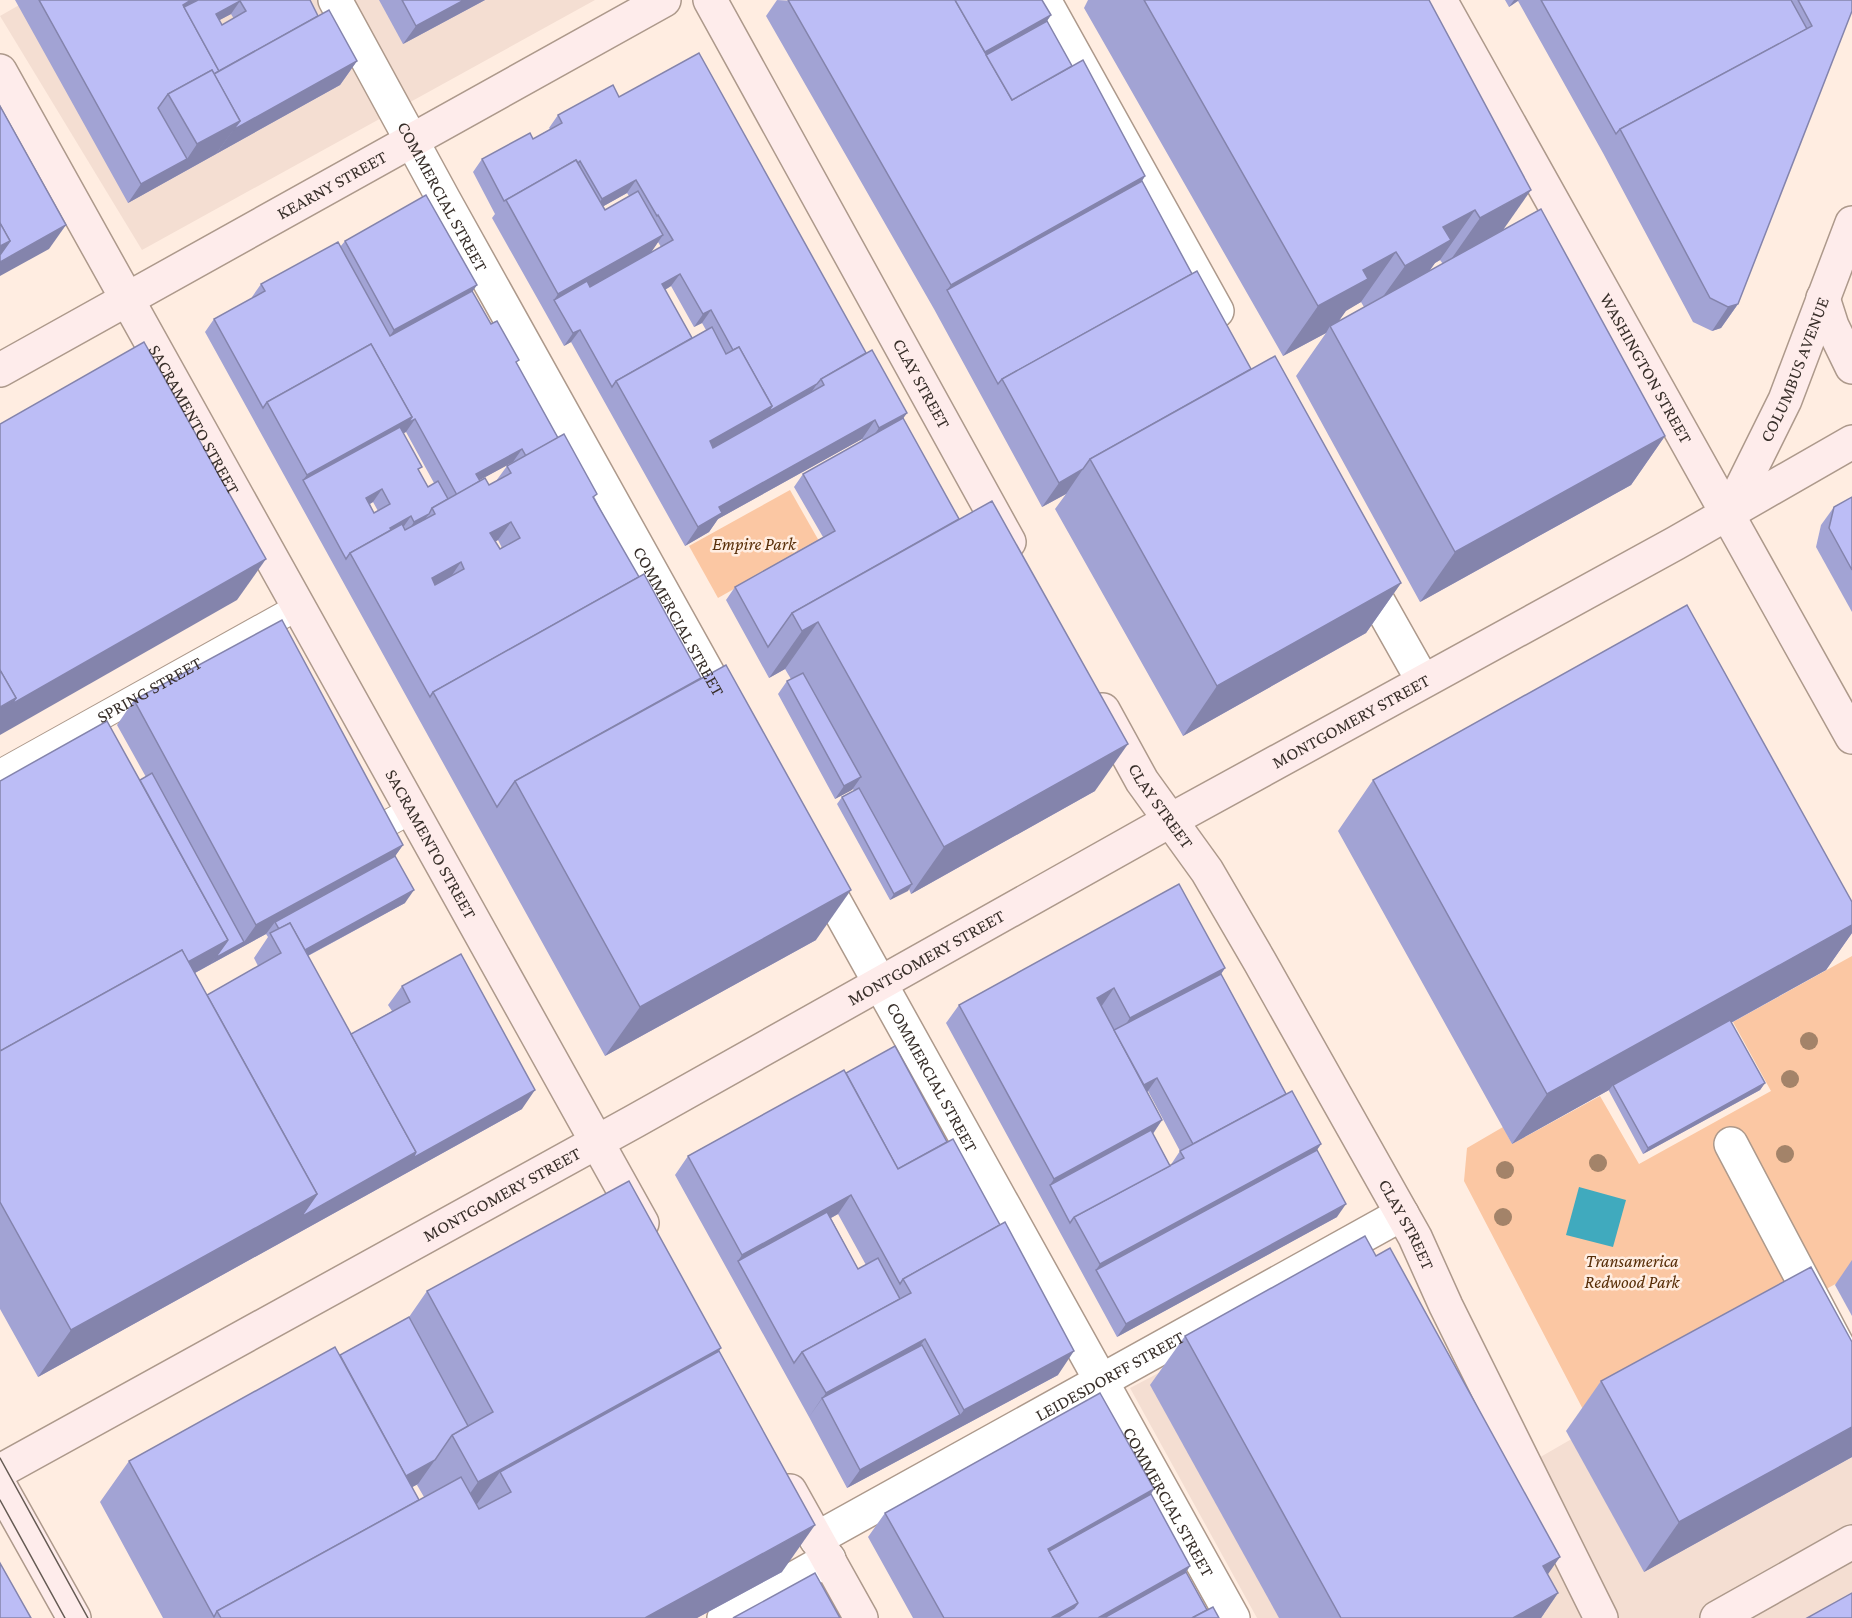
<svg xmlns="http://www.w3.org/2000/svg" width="1852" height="1618" viewBox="0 0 1852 1618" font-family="'Crimson Pro',serif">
  <rect width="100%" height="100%" fill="#ffede1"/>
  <g fill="#f4ded2">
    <polygon points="28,0 595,0 142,250 0,16"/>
    <polygon points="1354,1271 1480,1492 1807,1303 1852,1378 1852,1618 1257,1618 1130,1388"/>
  </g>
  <g fill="#fbc7a3">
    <polygon points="790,490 819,541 718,598 689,546"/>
    <polygon points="1852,956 1852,1275 1588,1419 1464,1181 1467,1148 1503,1127 1512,1144 1600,1096 1639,1164 1771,1091 1733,1022"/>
  </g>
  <polygon fill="#40aabe" points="1579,1187 1626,1200 1613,1247 1566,1235"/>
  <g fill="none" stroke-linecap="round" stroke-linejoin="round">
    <g stroke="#ad998b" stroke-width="28">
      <g id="lane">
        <path id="s1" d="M0 773 298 607"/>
        <polyline points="368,834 412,810"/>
      </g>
    </g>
    <g stroke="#ad998b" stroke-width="36">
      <g id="street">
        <path id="s2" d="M335 0 444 200 731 715"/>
        <polyline points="1044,0 1217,311"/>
        <polyline points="1361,571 1423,681"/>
        <path id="s3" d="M817 870 1233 1618"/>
        <polyline points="1731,1144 1852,1373"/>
        <path id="s4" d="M816 1539 1402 1214"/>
        <polyline points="724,1618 829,1559"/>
      </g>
    </g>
    <g stroke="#ad998b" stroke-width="36">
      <g id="secondary">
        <path id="s5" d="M710 0 1009 542"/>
        <path id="s6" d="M1440 0C1576 246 1716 490 1852 737"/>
        <path id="s7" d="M0 71 642 1223"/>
        <polyline points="1823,298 1832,326 1852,367"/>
        <path id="s8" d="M0 370 664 0"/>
        <path id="s9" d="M1729 513 1785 400 1852 223"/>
        <path id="s10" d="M1103 710 1142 781 1207 871 1260 962 1415 1237 1446 1306 1601 1618"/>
        <path id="s11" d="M0 1471 635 1121 1171 820 1676 543 1852 442"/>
        <polyline points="0,1486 74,1618"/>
        <polyline points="790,1491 861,1618"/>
        <polyline points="1717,1618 1852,1542"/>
      </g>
    </g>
    <use href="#lane" stroke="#fff" stroke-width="26"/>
    <use href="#street" stroke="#fff" stroke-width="33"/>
    <use href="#secondary" stroke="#feeceb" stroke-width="33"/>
    <g stroke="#655a53" stroke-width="1.5">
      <polyline points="0,1458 88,1618"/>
      <polyline points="0,1500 65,1618"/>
    </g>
  </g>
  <g fill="#a38369">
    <circle cx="1809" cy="1041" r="9"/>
    <circle cx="1790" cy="1079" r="9"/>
    <circle cx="1785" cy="1154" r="9"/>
    <circle cx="1598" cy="1163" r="9"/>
    <circle cx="1505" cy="1170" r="9"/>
    <circle cx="1503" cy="1217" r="9"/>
  </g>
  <g fill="#a2a3d4" fill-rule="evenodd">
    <path d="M15 0H310L318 16 357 61 340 85 128 203ZM231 14 234 19 222 25 219 20Z"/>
    <polygon points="379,0 485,0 403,44"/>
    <polygon points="777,0 1051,15 1047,21 1072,66 1145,176 1142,181 1192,274 1251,369 1401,583 1366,633 1183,736 1055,509 1066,494 1042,507 934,309 766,16"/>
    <path d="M1088 0H1429L1503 231 1665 436 1631 485 1420 602 1296 376 1326 333 1283 356 1084 8ZM1440 260 1443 264 1428 272 1435 263ZM1361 302 1364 307 1338 322 1346 310Z"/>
    <polygon points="1505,0 1852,0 1738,304 1721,328 1712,331 1693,322 1603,153 1518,1 1509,7"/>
    <path d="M619 97 866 353 907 413 903 418 1095 791 911 894 909 889 890 900 837 804 842 797 854 791 853 789 835 799 778 694 787 681 791 679 785 669 769 678 726 600 735 587 823 537 794 487 803 474 863 441 862 439 718 519 709 532 685 546 571 342 564 346 545 312 492 218 495 214 473 172 482 159 533 139 550 129 549 128 558 115ZM627 193 629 196 605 210 602 207ZM658 242 661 247 650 253ZM671 286 694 327 702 323 706 330 692 338 665 290Z"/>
    <path d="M345 241 477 285 472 291 491 324 517 364 558 438 595 498 816 940 605 1056 205 332 214 319 253 298 252 297 261 284 340 247ZM406 432 434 483 428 487 419 471 403 433ZM513 462V463L507 466 496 481 489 485 480 481 479 480ZM373 502 378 511 374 513 370 504ZM498 540 502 548 500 549 495 542Z"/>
    <polygon points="1852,497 1852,612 1816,547 1821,525 1834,507"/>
    <path d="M134 700 403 845 395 856 405 903 308 956 351 1034 392 1011 388 1005 402 986 522 1109 38 1377 0 1309V781L140 780 146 777 117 725ZM266 934 268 937 254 958 258 966 207 995 195 973Z"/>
    <polygon points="1373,780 1852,902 1852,933 1826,970 1731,1023 1765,1083 1760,1090 1643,1154 1609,1091 1609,1090 1512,1144 1338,831"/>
    <path d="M1225 968 1221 974 1286 1094 1321 1144 1317 1150 1337 1217 1117 1337 946 1023 959 1005ZM1148 1091 1180 1151 1170 1166 1153 1134 1162 1120 1147 1092Z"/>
    <path d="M844 1070 1058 1375 847 1488 809 1417 675 1175 688 1156ZM838 1214 866 1265 858 1269 831 1218Z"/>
    <polygon points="1852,1260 1852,1316 1835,1285"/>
    <path d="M427 1291 719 1351 782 1572 697 1618H163L100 1502 129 1461 340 1355 409 1317ZM418 1484 417 1485 424 1497 419 1500 412 1487Z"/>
    <polygon points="1185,1336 1548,1575 1558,1593 1541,1618 1279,1618 1150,1385"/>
    <polygon points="1852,1342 1852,1457 1644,1572 1566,1431 1601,1381"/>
    <polygon points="1154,1489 1151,1494 1190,1566 1186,1572 1207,1610 1219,1618 913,1618 868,1537 885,1513"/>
  </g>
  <g fill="#8484ac">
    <polygon points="191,0 212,0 179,11 183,5"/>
    <polygon points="464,0 485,0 403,44 416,26"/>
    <polygon points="1514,0 1519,0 1509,7"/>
    <polygon points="240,1 231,14 207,27 216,14"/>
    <polygon points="1051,15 1038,34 979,67 980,55"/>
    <polygon points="357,61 340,85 216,154 233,130"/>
    <polygon points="240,121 216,154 128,203 141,184 187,159 197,144"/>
    <polygon points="1145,176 1129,200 947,290 951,285"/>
    <polygon points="636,180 627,193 593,212 602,199"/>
    <polygon points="1531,190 1496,240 1445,268 1480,218"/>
    <polygon points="1475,210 1440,260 1435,263 1416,290 1369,316 1405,266 1443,227"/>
    <polygon points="66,225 49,249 0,276 0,262"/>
    <polygon points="663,235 650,254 557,306 554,300 558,294"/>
    <polygon points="10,241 0,255 0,246"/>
    <polygon points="1396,252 1361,302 1346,311 1333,329 1330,326 1326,333 1283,356 1318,306 1363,270"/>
    <polygon points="680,274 671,286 653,297 662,284"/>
    <polygon points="477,285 464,304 381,349 394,330"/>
    <polygon points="1738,304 1721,328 1712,331 1728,307"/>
    <polygon points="711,310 702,323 694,327 703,314"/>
    <polygon points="580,330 571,342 564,346 573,333"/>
    <polygon points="817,384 808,397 697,460 710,441 772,406"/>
    <polygon points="907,413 894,431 866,446 879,428"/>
    <polygon points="412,417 415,419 406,432 306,486 303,480 307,475"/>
    <polygon points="875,420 862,439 718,519 709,532 685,546 698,527 719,507"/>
    <polygon points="1665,436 1631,485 1420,602 1455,552"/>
    <polygon points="522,449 513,462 467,487 476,474"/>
    <polygon points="1083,469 1066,494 1042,507 1059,483"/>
    <polygon points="382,489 373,502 357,511 366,498"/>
    <polygon points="429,514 420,526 405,535 414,522"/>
    <polygon points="411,516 402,529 391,535 390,528"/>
    <polygon points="511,522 498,540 477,551 490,533"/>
    <polygon points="266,559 237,600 0,735 0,707"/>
    <polygon points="461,562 448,581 419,597 432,578"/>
    <polygon points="1401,583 1366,633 1183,736 1217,686"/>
    <polygon points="818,622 785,669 769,678 802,631"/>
    <polygon points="1128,744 1095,791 911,894 944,847"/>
    <polygon points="861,777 852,790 835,799 844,786"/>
    <polygon points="403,845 386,869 275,922 266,934 211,964 215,958 244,942 256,925"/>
    <polygon points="912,884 908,891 890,900 894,894"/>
    <polygon points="414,890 405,903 285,968 294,956"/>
    <polygon points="851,890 816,940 605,1056 640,1007"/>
    <polygon points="1852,925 1852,933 1826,970 1615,1087 1613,1085 1609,1090 1512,1144 1547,1094"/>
    <polygon points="228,940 211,964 0,1081 0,1066"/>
    <polygon points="1225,968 1212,987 1117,1037 1130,1018"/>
    <polygon points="1114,988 1101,1007 1097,998"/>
    <polygon points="1157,1078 1148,1091 1129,1101 1138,1089"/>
    <polygon points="1765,1083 1760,1090 1643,1154 1648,1148"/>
    <polygon points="535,1090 522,1109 38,1377 71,1330 317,1194 416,1152"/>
    <polygon points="1162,1120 1149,1139 1050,1185 1054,1179"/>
    <polygon points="1321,1144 1308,1163 1096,1270 1100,1264"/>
    <polygon points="851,1195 838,1214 742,1267 738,1261 742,1255"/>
    <polygon points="1346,1204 1337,1217 1117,1337 1126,1324"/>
    <polygon points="925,1339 908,1363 822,1398 809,1417 826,1393"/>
    <polygon points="721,1348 686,1398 511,1492 500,1472 467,1518 443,1532 478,1482"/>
    <polygon points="1074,1351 1058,1375 847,1488 860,1470 960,1415 964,1410"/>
    <polygon points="1852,1427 1852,1457 1644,1572 1679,1522"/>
    <polygon points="435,1460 418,1484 372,1509 389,1485"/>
    <polygon points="1154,1489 1137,1513 1044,1554 1048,1549"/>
    <polygon points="815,1525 782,1572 697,1618 645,1618"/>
    <polygon points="1560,1557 1525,1607 1543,1566"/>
    <polygon points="1190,1566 1177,1585 1118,1618 1098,1618"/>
    <polygon points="1558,1593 1541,1618 1513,1618"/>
    <polygon points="1078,1603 1067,1618 1051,1618"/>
  </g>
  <g fill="#bcbdf6" stroke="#8484ac" stroke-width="1.5" fill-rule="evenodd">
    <polygon points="39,0 191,0 183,5 219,71 214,74 212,70 168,94 158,108 187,159 141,184"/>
    <path d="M198 0H310L318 16 219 71 184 7ZM240 1 246 11 222 25 216 14Z"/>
    <polygon points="402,0 464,0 416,26"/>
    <polygon points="788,0 955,0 1012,100 1083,60 1145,176 951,285"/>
    <polygon points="955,0 1042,0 1051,15 985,52"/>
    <polygon points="1144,0 1429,0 1531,190 1480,218 1475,210 1443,227 1451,240 1405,266 1396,252 1363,270 1368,279 1318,306"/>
    <polygon points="1541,0 1791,0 1807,29 1620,129 1616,134"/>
    <polygon points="1798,0 1852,0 1852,11 1738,304 1728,307 1710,298 1620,129 1812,26"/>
    <polygon points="329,10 357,61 233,130 240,121 214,74"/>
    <polygon points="1047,21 1072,66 1012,100 986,55"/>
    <polygon points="699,53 866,353 821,379 817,384 768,412 772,406 739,347 733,350 711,310 703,314 680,274 662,284 692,338 616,381 612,387 580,330 573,333 554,300 587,281 590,287 673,240 658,215 657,216 636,180 602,199 580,161 578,163 576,160 506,200 504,201 482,159 530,133 533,139 562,123 558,115 613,85 619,97"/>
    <polygon points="212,70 240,121 197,144 168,94"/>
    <polygon points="0,106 66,225 0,262 0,255 10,241 0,223"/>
    <polygon points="576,160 605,210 638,191 663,235 558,294 506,200"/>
    <polygon points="1142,181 1192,274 1002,379 998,384 947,290"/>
    <polygon points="426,195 477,285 394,330 345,241"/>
    <polygon points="1541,209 1665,436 1455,552 1330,326"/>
    <polygon points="0,223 10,241 0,246"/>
    <polygon points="338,242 390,336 472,291 491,324 497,321 519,360 516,362 558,438 526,456 522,449 476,474 480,481 457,495 415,419 408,423 412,417 371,344 267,402 263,408 214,319 265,291 261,284"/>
    <polygon points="1197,271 1251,369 1090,459 1083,469 1059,483 1002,379"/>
    <polygon points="712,327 726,354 739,347 772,406 710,441 713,448 824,385 821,379 872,350 907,413 879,428 875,420 719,507 722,513 698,527 616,381"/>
    <polygon points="144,342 266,559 12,704 16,698 0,670 0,424"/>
    <polygon points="371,344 412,417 307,475 267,402"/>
    <polygon points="1275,356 1401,583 1217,686 1090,459"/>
    <polygon points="903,418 959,519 792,613 768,647 735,587 835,531 803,474"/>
    <path d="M400 427 422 467 418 469 428 487 438 481 448 499 432 508 429 514 414 522 411 516 390 528 391 530 350 553 346 559 303 480ZM382 489 390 504 374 513 366 498Z"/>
    <path d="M564 434 597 494 593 497 639 577 433 692 430 697 350 553 402 524 405 530 435 514 432 508 485 478 489 485 511 473 507 466ZM511 522 520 538 500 549 490 533ZM461 562 464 569 435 585 432 578Z"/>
    <polygon points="1852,497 1852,570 1829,528 1834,507"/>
    <polygon points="992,501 1128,744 944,847 818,622 802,631 792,613"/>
    <polygon points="644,574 701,678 515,781 497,807 433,692"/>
    <polygon points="1687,605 1852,902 1852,925 1547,1094 1373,780"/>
    <polygon points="282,620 403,845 256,925 134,700"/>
    <polygon points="726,665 851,890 640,1007 515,781"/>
    <polygon points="0,670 16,698 0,707"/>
    <polygon points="803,673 861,777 844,786 787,681"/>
    <polygon points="107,721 228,940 188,962 182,950 0,1051 0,781"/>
    <polygon points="152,773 244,942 215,958 228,940 140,780"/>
    <polygon points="859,788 912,884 894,894 842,797"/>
    <polygon points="395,856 414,890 305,950 290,923 279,929 275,922"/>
    <polygon points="1179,884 1225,968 1130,1018 1114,988 1097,998 1162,1120 1054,1179 959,1005"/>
    <polygon points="290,923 416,1152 301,1217 317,1194 207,995 281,953 270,933"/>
    <polygon points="182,950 317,1194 71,1330 0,1202 0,1051"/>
    <polygon points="461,954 535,1090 413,1158 416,1152 351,1034 410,1002 402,986"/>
    <polygon points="1221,974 1286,1094 1193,1144 1157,1078 1144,1085 1114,1030"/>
    <polygon points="1730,1020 1765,1083 1648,1148 1613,1085"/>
    <polygon points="895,1046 947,1142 898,1169 846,1073"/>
    <polygon points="844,1070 898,1169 953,1139 1000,1225 903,1279 900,1284 851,1195 742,1255 688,1156"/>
    <polygon points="1292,1091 1321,1144 1100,1264 1074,1217 1184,1158 1180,1151"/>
    <polygon points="1151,1130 1170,1166 1074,1217 1070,1223 1050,1185"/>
    <polygon points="1317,1150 1346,1204 1126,1324 1096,1270"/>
    <polygon points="629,1181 721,1348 478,1482 452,1435 493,1412 427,1291"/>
    <polygon points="827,1212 858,1269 878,1258 900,1299 802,1352 794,1363 738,1261"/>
    <polygon points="1005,1222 1074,1351 964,1410 925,1339 826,1393 802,1352 911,1293 903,1279"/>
    <polygon points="1365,1236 1376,1256 1390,1248 1560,1557 1543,1566 1558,1593 1513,1618 1341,1618 1185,1336"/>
    <polygon points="1811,1267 1852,1342 1852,1427 1679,1522 1601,1381"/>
    <polygon points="409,1317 468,1426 452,1435 435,1460 406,1476 340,1355"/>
    <polygon points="922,1345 960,1415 860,1470 822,1398"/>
    <polygon points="335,1347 419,1500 217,1611 214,1617 129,1461"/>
    <polygon points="719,1351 815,1525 645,1618 221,1618 217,1611 461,1477 479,1509 511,1492 500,1472"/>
    <polygon points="1100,1393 1154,1489 1048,1549 1078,1603 1051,1618 944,1618 885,1513"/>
    <polygon points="1151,1494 1190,1566 1098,1618 1057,1618 1074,1608 1078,1603 1049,1551"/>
    <polygon points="0,1563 31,1618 0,1618"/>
    <polygon points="1186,1572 1207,1610 1192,1618 1104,1618"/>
    <polygon points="815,1573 840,1618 733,1618"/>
    <polygon points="1852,1593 1852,1618 1807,1618"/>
    <polygon points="1213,1607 1219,1618 1192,1618"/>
  </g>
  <g text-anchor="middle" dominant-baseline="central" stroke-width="5" stroke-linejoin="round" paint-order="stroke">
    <g font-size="18" fill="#382f2a" stroke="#ffede1">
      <text stroke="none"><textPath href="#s8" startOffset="380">KEARNY STREET</textPath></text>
      <text stroke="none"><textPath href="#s2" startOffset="224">COMMERCIAL STREET</textPath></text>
      <text stroke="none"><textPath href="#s6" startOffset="422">WASHINGTON STREET</textPath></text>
      <text stroke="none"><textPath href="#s9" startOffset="158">COLUMBUS AVENUE</textPath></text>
      <text stroke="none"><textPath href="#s5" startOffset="438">CLAY STREET</textPath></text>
      <text stroke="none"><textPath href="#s7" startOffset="399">SACRAMENTO STREET</textPath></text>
      <text stroke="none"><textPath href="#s2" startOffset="710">COMMERCIAL STREET</textPath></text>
      <text stroke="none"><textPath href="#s1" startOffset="171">SPRING STREET</textPath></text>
      <text stroke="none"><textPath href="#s11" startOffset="1545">MONTGOMERY STREET</textPath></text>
      <text stroke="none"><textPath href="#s10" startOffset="112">CLAY STREET</textPath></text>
      <text stroke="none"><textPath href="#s7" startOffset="885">SACRAMENTO STREET</textPath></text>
      <text stroke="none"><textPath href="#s11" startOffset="1059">MONTGOMERY STREET</textPath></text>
      <text stroke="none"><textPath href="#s3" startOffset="237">COMMERCIAL STREET</textPath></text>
      <text stroke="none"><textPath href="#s11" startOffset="573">MONTGOMERY STREET</textPath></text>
      <text stroke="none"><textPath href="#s10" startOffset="598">CLAY STREET</textPath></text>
      <text stroke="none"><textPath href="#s4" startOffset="336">LEIDESDORFF STREET</textPath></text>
      <text stroke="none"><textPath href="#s3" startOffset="723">COMMERCIAL STREET</textPath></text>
    </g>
    <g font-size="18" font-style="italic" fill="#572d07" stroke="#ffede1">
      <text x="754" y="544">Empire Park</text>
      <text x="1632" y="1261">Transamerica<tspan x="1632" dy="21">Redwood Park</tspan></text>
    </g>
  </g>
</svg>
